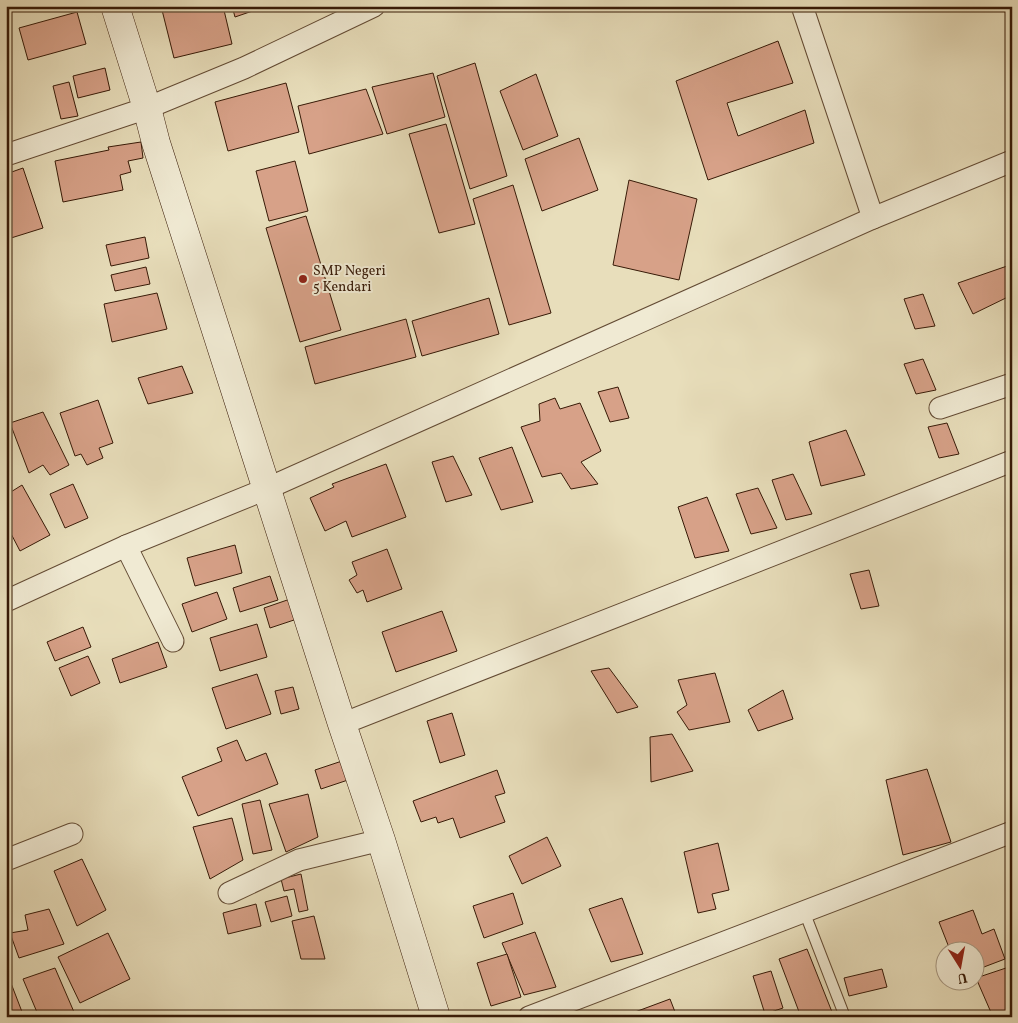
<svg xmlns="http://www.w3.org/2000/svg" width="1018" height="1023" viewBox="0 0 1018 1023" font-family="Vollkorn,serif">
  <rect width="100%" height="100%" fill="#e8debb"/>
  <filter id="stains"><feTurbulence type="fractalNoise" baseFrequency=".004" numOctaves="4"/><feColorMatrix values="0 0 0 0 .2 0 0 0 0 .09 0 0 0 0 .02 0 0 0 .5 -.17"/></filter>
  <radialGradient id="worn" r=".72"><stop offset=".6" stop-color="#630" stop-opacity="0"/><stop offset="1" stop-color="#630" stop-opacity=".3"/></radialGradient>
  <g fill="#d7a188" stroke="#371a07">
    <polygon points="161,6 223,6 232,44 174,58"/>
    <polygon points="232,6 267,6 235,17"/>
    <polygon points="77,12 86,44 28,60 19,28"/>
    <polygon points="778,41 793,83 727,103 738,136 805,110 814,143 708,180 676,81"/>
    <polygon points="475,63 507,176 470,189 437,76"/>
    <polygon points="105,68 110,90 78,98 73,76"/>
    <polygon points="433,73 445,117 387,134 372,87"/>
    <polygon points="536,74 558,136 523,150 500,91"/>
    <polygon points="69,82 78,116 61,119 53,86"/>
    <polygon points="286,83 299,132 228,151 215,102"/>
    <polygon points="366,89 383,134 309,154 298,106"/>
    <polygon points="446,124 475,224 439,233 409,134"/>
    <polygon points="579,138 598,190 542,211 525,159"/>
    <polygon points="141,142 143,158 128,161 131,172 120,175 123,190 63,202 55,161 109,150 108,147"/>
    <polygon points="295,161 308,211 269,221 256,171"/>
    <polygon points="23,168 43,228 11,238 6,225 6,174"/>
    <polygon points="629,180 697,199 679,280 613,265"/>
    <polygon points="513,185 551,313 509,325 473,199"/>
    <polygon points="306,216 341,330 300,342 266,228"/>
    <polygon points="145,237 149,258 111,266 106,245"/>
    <polygon points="1010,265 1012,295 973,314 958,283"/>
    <polygon points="146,267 150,284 115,291 111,275"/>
    <polygon points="157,293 167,329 112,342 104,304"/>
    <polygon points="923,294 935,326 915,329 904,299"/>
    <polygon points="489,298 499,334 422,356 412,321"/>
    <polygon points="406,319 416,357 315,384 305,347"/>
    <polygon points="923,359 936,390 916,394 904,364"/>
    <polygon points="182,366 193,393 148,404 138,378"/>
    <polygon points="618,387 629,418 610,422 598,392"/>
    <polygon points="555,398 560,409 580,403 601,451 581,462 598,484 571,489 561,473 542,477 521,427 540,421 539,404"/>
    <polygon points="98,400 113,443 99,448 103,458 87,465 81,454 75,456 60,413"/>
    <polygon points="43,412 69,465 50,475 43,465 29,473 10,423"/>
    <polygon points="947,423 959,454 939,458 928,427"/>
    <polygon points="846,430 865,475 821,486 809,442"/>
    <polygon points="512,447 533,502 501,510 479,458"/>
    <polygon points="453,456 472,495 446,502 432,462"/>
    <polygon points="386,464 406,517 352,537 346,521 325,531 310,498 334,487 332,484"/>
    <polygon points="793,474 812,514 786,520 772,480"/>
    <polygon points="73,484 88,518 65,528 50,494"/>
    <polygon points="22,485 50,535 20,551 6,524 6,495"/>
    <polygon points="758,488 777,528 751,534 736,494"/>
    <polygon points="707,497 729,551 695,558 678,507"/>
    <polygon points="235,545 242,573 195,586 187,558"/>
    <polygon points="387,549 402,589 367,602 363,590 357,593 349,580 357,575 352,562"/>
    <polygon points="869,570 879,606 861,609 850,574"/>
    <polygon points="270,576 278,600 240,612 233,588"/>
    <polygon points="217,592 227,619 192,632 182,604"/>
    <polygon points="296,597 303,617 270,628 264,608"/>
    <polygon points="442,611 457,651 396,672 382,632"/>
    <polygon points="257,624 267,657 220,671 210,638"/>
    <polygon points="83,627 91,647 55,661 47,642"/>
    <polygon points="158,642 167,667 120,683 112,659"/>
    <polygon points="88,656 100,683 71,696 59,668"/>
    <polygon points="609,668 638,707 617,713 591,671"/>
    <polygon points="715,673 730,722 689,730 677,712 687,705 678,680"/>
    <polygon points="257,674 271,714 226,729 212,688"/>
    <polygon points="293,687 299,709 281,714 275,691"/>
    <polygon points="783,690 793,719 758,731 748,710"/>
    <polygon points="452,713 465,755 440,763 427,721"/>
    <polygon points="672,734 693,771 651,782 650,737"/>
    <polygon points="237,740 246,761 266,753 278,784 198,816 182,777 222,761 217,748"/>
    <polygon points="342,761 348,780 321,789 315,770"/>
    <polygon points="927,769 951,842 903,855 886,780"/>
    <polygon points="497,770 505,793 495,796 505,822 460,838 453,818 438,823 436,817 421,822 413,801"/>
    <polygon points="308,794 318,837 286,852 269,804"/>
    <polygon points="260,800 272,850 253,854 242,804"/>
    <polygon points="232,818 243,860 210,879 193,827"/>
    <polygon points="547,837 561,866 522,884 509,856"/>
    <polygon points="718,843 729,890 712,894 716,909 698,913 684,852"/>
    <polygon points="82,859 106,910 77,926 54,871"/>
    <polygon points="301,874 308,910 299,912 294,889 284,891 281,879"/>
    <polygon points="513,893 523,924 484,938 473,906"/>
    <polygon points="287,896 292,916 271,922 265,902"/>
    <polygon points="622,898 643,954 611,962 589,909"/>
    <polygon points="256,904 261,926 228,934 223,913"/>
    <polygon points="49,909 64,944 19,958 10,933 28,930 25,915"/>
    <polygon points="973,910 982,934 994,929 1005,959 976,970 976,950 950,950 939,922"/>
    <polygon points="314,916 325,959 301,959 292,921"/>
    <polygon points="535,932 556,987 524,995 502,943"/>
    <polygon points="108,933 130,979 80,1003 58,957"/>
    <polygon points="807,949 834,1017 801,1017 779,959"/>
    <polygon points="507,954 521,997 491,1006 477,963"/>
    <polygon points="1009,967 1012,973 1012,1017 993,1017 976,978"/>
    <polygon points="55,968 74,1012 60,1017 39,1017 23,979"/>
    <polygon points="882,969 887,987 849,996 844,978"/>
    <polygon points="771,971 783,1008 765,1014 753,976"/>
    <polygon points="9,978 24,1017 6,1017 6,979"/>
    <polygon points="670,999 677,1017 636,1017 635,1012"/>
  </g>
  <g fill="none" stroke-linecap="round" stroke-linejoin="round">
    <g stroke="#634b34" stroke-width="12">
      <polyline id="lane" points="804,911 845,1017"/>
    </g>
    <g stroke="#634b34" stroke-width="23">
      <g id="street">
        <polyline points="802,6 873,218"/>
        <polyline points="6,155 147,108 244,68 374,6"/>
        <polyline points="940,408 1012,384"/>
        <polyline points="126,546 173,641"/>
        <polyline points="6,601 126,546 266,489 873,218 1012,161"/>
        <polyline points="342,724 1012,461"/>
        <polyline points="6,860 72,834"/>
        <polyline points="229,893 299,860 381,840"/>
        <polyline points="529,1017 1012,832"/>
      </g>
    </g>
    <g stroke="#371a07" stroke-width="29">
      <polyline id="secondary" points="115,6 147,108 156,143 342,724 381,840 436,1017"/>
    </g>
    <use href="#lane" stroke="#f0ead3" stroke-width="10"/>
    <use href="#street" stroke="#f0ead3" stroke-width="21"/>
    <use href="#secondary" stroke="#f0ead3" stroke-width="28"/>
  </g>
  <circle fill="#8f2418" stroke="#f0ead3" stroke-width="2" cx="303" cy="279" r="5"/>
  <g text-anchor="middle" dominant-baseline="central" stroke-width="4" stroke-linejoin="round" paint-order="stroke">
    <g font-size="14" fill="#371a07" stroke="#f0ead3" text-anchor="start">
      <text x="313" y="271">SMP Negeri<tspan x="313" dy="16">5 Kendari</tspan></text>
    </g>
  </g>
  <rect width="1018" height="1023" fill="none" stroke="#e8debb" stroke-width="25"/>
  <rect x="8" y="8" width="1003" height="1008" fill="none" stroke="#371a07" stroke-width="2.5"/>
  <rect x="12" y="12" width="993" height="998" fill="none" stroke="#371a07"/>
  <g transform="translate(960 966) rotate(169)"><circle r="24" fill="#f0ead3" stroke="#a69781"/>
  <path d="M0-4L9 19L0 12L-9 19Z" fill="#8f2418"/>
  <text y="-8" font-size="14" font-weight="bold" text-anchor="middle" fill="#371a07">U</text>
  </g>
  <rect width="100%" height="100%" filter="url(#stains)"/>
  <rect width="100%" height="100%" fill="url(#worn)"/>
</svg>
